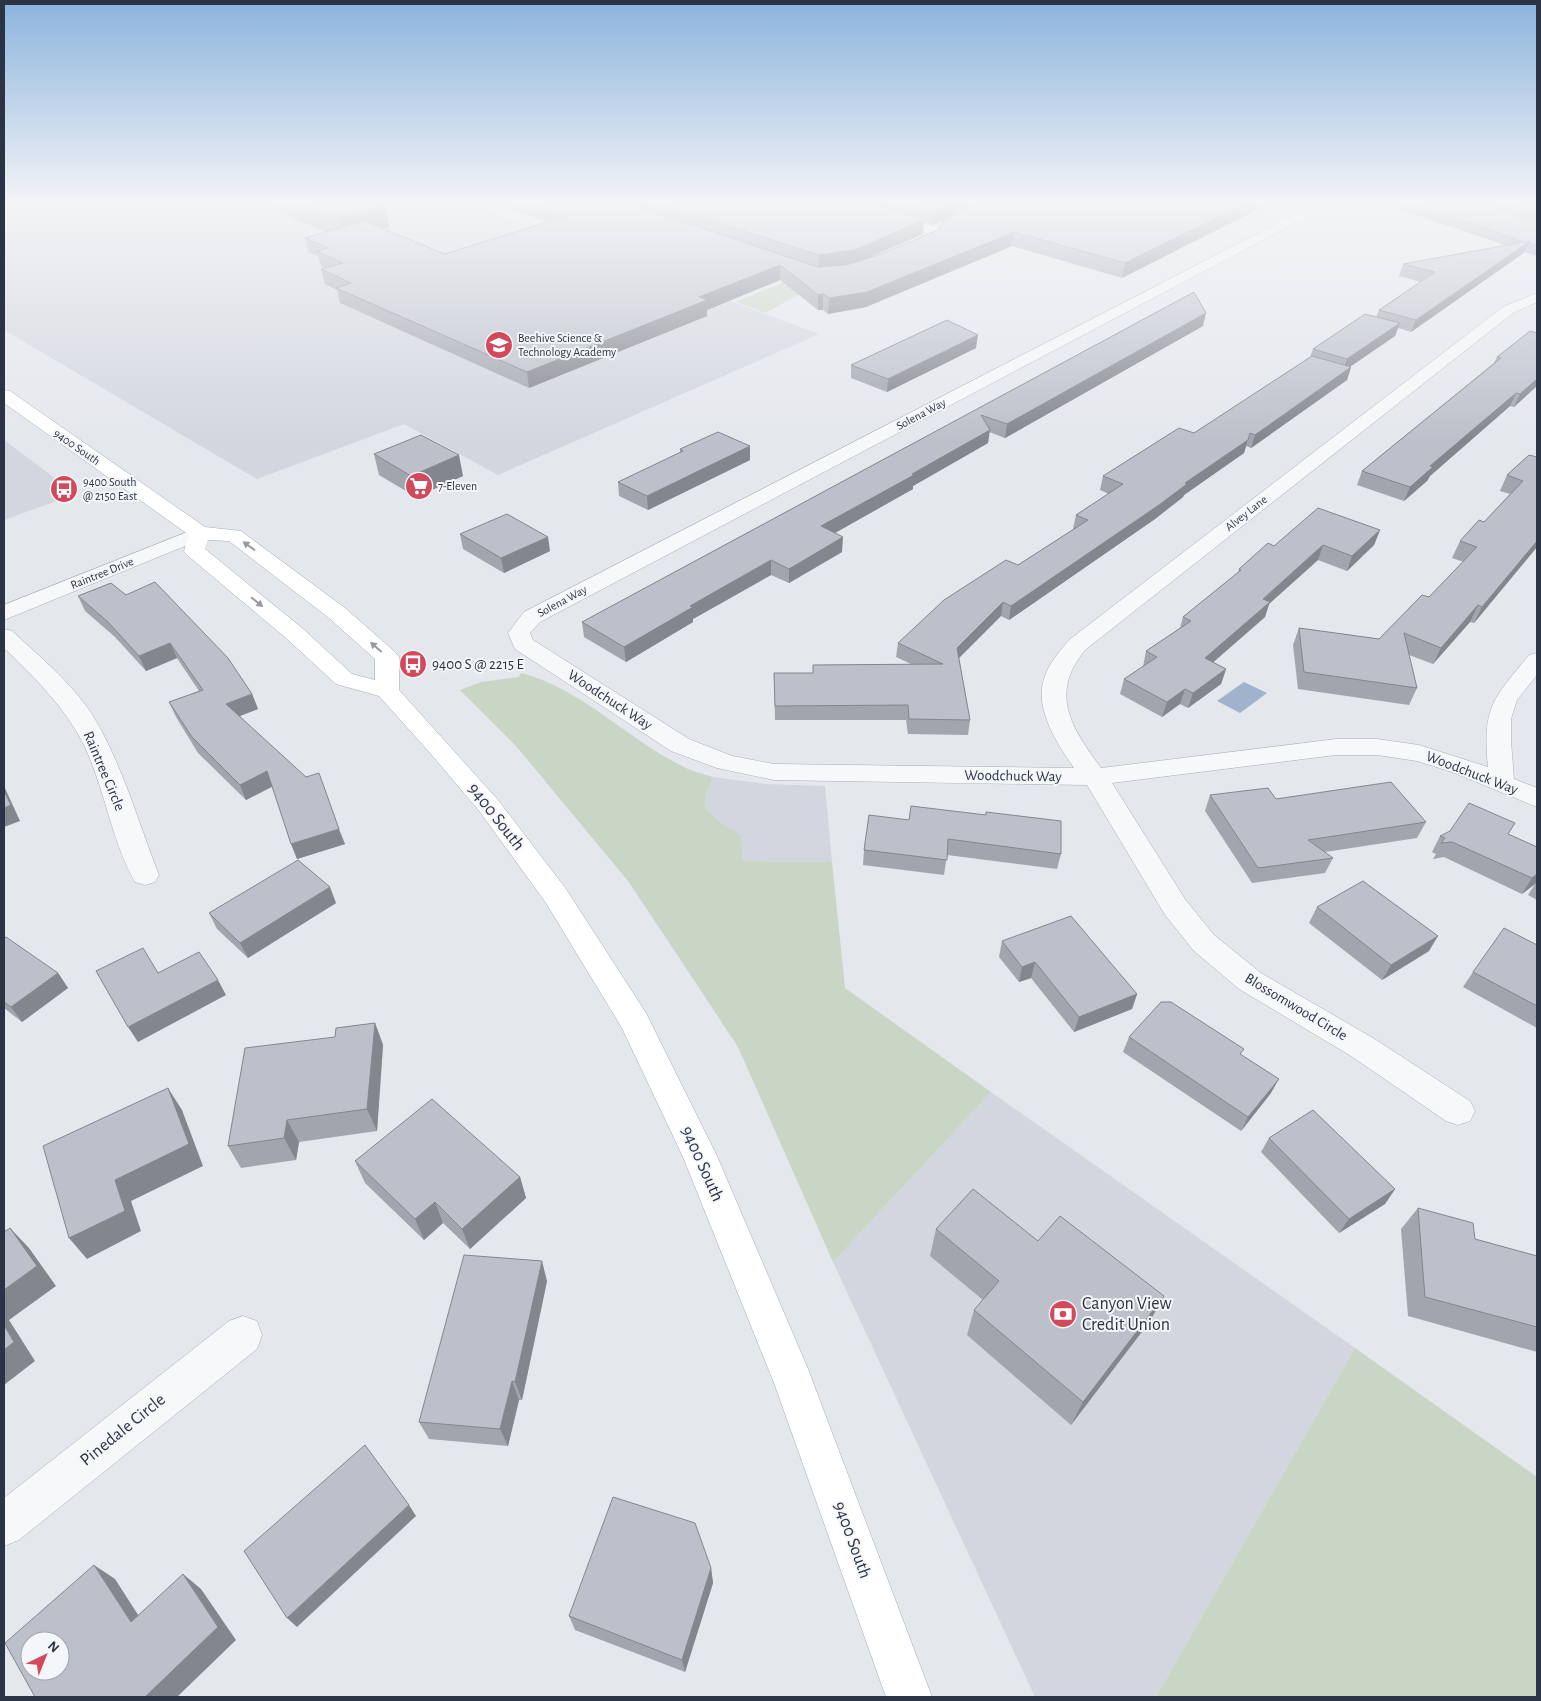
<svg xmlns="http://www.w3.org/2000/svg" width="1541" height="1701" viewBox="0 0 1541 1701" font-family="'Alegreya Sans',sans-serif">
  <rect width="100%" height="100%" fill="#e4e7ec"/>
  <g fill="#d2d6de">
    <polygon points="4,202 464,202 819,334 498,475 404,424 257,479 4,330"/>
    <polygon points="4,440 76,494 4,520"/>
    <polygon points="713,777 765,784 825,786 832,862 743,861 741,835 721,823 705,808 706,795"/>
    <polygon points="991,1092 1355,1348 1156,1697 1035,1697 833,1262"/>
  </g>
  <g fill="#c9d6c5">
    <polygon points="796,277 820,283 765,313 736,302"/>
    <path d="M521 673C583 689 628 740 684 767 693 772 704 774 713 777L706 795 705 808 721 823 741 835 743 861 832 862 845 988 991 1092 833 1262 738 1047 680 959 628 881 516 746 460 690 481 682 519 677Z"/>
    <polygon points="1355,1348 1537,1477 1537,1697 1156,1697"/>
  </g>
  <polygon fill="#9fb4cc" points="1244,682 1267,693 1240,713 1217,701"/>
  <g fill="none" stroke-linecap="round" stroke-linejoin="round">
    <g stroke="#a9aeb7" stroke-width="1">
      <g id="minor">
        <polygon points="829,202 850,202 939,228 941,231 934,235 929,234"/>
        <path d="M1319 202H1335L540 622 530 633 533 640 689 739 732 756 774 764 1074 768C1058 745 1034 709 1044 679 1048 664 1059 652 1069 640L1503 307 1537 293V302L1513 313 1085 650C1049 694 1071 727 1101 768L1336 739H1377L1419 745 1488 767C1482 707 1493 699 1529 655L1537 653V675L1517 700 1511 719V741L1514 779 1537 788V807L1452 772 1417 761 1377 755H1336L1112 783 1185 899 1214 935 1261 973 1373 1038 1470 1101 1475 1111 1470 1121 1458 1125 1446 1121 1351 1056 1239 989 1194 951 1165 915 1087 785 774 780 717 768 671 751 515 649 508 633 524 612Z"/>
        <polygon points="200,527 207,529 210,533 207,537 4,620 4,605"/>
        <path d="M4 629 12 631C38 655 66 678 87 707 119 753 138 822 159 875L155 882 145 885 135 882C111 840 105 789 84 745 64 706 35 678 4 648Z"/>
        <polygon points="243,1316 257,1321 262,1335 257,1349 19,1540 4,1546 4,1498 229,1321"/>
      </g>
    </g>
    <g stroke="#a3abb8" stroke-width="1">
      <path id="major" d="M4 390 10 391 205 527 241 531 345 608 395 652 399 657V690L498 800 566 889 646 1013 717 1156 808 1369 932 1697H886L774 1383 683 1157 622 1028 546 903 480 812 431 754 379 696 336 684 286 638 187 555 184 551 189 535 4 403ZM208 540 229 541 329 618 375 659V680L352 674 302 628 205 549Z"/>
    </g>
    <use href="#minor" fill="#f7f8fa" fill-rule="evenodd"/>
    <use href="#major" fill="#fff" fill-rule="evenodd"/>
  </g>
  <g fill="#a1a5ae" fill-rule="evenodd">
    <path d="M254 202H378L385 205 389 227 382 229 445 254 546 222 493 202H1272L1122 278 1012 246 866 307 828 314 823 310H818L780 280 707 310V316L529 388 340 303 337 290 325 284 321 269 326 268 321 266 318 256 308 252 305 238 326 232ZM944 220 938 230 881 254 867 259 923 234 924 222 933 225Z"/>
    <polygon points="1380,202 1479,202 1537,224 1537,256 1525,252 1411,332 1398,328 1395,336 1350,367 1351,367 1347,380 1251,448 1246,446 1244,453 1184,495 1183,497 1155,519 1009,620 1001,616 959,658 970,720 968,735 908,734 906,720 775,720 774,673 813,673 813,665 911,664 896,657 898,643 1074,529 1073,529 1076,515 1109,494 1100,490 1103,476 1194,433 1310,357 1313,349 1376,317 1379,310 1421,282 1399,276 1403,264 1505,245 1380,203"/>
    <polygon points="1479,202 1537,202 1537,222"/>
    <polygon points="1194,292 1203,326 1005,438 989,432 988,443 913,486 913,489 834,533 842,552 789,583 771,575 693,619 693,622 626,662 584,637 582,622"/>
    <polygon points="1537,333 1537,386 1514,407 1510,406 1430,476 1427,481 1404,501 1357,485 1362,471 1494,363 1497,357"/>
    <polygon points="976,348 887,392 851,378 851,365"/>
    <polygon points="680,449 750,460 648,510 619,496 618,482 680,453"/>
    <polygon points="374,454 463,476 416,497 379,475"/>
    <polygon points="1529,455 1537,547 1474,623 1470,622 1433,664 1409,655 1417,688 1409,705 1298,689 1293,645 1299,628 1379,639 1429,597 1464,562 1452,558 1460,541 1484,522 1510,494 1500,491 1507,475"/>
    <polygon points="1380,530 1374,545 1347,571 1318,560 1269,604 1265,617 1213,662 1226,669 1221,684 1188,708 1180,704 1162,717 1120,694 1124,679 1143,667 1146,651 1180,628 1183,617 1238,573 1239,569 1274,546"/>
    <polygon points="460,534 550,551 504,573 463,549"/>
    <polygon points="111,583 252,694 258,709 240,716 345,844 297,859 272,787 246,800 198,753 176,717 169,702 199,691 177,658 146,671 115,637 85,611 78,596"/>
    <polygon points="1210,795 1276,799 1426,822 1417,838 1325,852 1333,858 1325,873 1252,883 1205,811"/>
    <polygon points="869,815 1061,854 1057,869 947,855 944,875 863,865 864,850"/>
    <polygon points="1508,834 1537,847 1537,900 1528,895 1535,884 1522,894 1444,857 1433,859 1436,854 1432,852 1440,836"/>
    <polygon points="336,903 248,958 217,929 209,913"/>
    <polygon points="1317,907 1429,951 1382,980 1309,923"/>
    <polygon points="4,938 58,973 68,988 22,1022 4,1008"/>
    <polygon points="1002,941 1137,994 1132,1009 1074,1032 1031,978 1019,982 999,957"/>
    <polygon points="1537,945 1537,1028 1463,987 1473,972"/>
    <polygon points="375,1023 383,1045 377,1131 299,1142 296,1160 241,1168 228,1146 335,1037"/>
    <polygon points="1129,1037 1241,1055 1271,1093 1241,1131 1123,1052"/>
    <polygon points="1269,1138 1395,1189 1385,1204 1339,1233 1261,1152"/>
    <polygon points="355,1161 520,1177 526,1198 470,1249 443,1223 424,1240 365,1183"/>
    <polygon points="1418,1208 1475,1239 1537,1256 1537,1352 1408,1316 1401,1229"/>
    <polygon points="936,1229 1038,1241 1150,1321 1071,1425 967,1335 974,1310 983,1300 930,1256"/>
    <polygon points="547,1281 522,1400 519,1400 508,1446 429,1439 419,1422"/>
    <polygon points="711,1568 713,1583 685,1672 575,1630 569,1616"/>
  </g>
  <g fill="#83868d">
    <polygon points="955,202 981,202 981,204 933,225 934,211"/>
    <polygon points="1248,202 1272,202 1122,278 1125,263"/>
    <polygon points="385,205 389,227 345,239 340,218"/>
    <polygon points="924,220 923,234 853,264 818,270 819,255"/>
    <polygon points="1014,232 1012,246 866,307 828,314 829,298"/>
    <polygon points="1530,241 1525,252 1411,332 1416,320"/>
    <polygon points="780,265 780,280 707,310 707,316 529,388 527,372 699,297"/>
    <polygon points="823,294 823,310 818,310 818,295"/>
    <polygon points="1206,313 1203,326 1005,438 1007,424"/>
    <polygon points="1400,323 1395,336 1342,372 1347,359"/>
    <polygon points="978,335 976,348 887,392 888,379"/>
    <polygon points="1351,367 1347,380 1251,448 1255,435"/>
    <polygon points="1537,379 1537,386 1514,407 1520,394"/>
    <polygon points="1516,393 1510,406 1430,476 1427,481 1404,501 1410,487 1430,466"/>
    <polygon points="990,430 988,443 913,486 913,489 821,541 821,526"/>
    <polygon points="1250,433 1244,453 1184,495 1183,497 1155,519 1009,620 1011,606 1185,483"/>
    <polygon points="750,446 750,460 648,510 647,496"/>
    <polygon points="459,455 463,476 416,497 411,476"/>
    <polygon points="1380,530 1374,545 1347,571 1352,556"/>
    <polygon points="548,537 550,551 504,573 501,558"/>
    <polygon points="843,537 842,552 789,583 789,569"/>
    <polygon points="1537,541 1537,547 1474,623 1482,607"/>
    <polygon points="1323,545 1318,560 1269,604 1265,617 1201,673 1205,658 1263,599"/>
    <polygon points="771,560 771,575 693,619 693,622 626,662 624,647 690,606"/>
    <polygon points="1003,602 1001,616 955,662 957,648"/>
    <polygon points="1478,605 1470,622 1433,664 1441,648"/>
    <polygon points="170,643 177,658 146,671 139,656"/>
    <polygon points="1226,669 1221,684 1188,708 1193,693"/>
    <polygon points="1185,689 1180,704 1162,717 1167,702"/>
    <polygon points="252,694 258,709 232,719 226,704"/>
    <polygon points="267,771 273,786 246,800 240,785"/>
    <polygon points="4,786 20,821 4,827"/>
    <polygon points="339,829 345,844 297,859 291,844"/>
    <polygon points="1537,874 1537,881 1535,884 1522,894 1532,878"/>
    <polygon points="330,887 336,903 248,958 240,943"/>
    <polygon points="1438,936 1429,951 1382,980 1391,965"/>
    <polygon points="1035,962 1031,978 1019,982 1022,967"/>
    <polygon points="58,973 68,988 22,1022 11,1007"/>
    <polygon points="218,980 226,995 138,1042 128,1027"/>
    <polygon points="1137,994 1132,1009 1074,1032 1079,1017"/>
    <polygon points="375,1023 383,1045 377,1131 367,1109"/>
    <polygon points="1279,1079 1271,1093 1241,1131 1248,1117"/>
    <polygon points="168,1088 182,1110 203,1166 131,1201 141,1231 87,1259 69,1238 115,1180"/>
    <polygon points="287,1120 299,1142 296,1160 284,1138"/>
    <polygon points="520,1177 526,1198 470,1249 462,1229"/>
    <polygon points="1395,1189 1385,1204 1339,1233 1349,1219"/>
    <polygon points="435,1202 443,1223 424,1240 415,1219"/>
    <polygon points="10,1228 29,1248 56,1286 9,1320 35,1361 4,1385 4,1290"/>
    <polygon points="542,1261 547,1281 522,1400 515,1382"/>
    <polygon points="1164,1296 1150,1321 1071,1425 1083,1402"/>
    <polygon points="512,1381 519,1400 508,1446 500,1429"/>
    <polygon points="409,1505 416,1516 297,1627 287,1618"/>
    <polygon points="94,1565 115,1579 151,1635 131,1622"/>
    <polygon points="711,1568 713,1583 685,1672 682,1660"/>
    <polygon points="183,1574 201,1589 236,1640 177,1697 145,1697"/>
  </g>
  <g fill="#bbc0ca" stroke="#83868d" fill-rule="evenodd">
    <polygon points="301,202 378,202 385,205 340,218"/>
    <polygon points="528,202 624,202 818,267 846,265 881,254 938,230 944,220 983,202 1248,202 1125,263 1014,232 867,292 829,298 823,294 818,295 780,265 699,297 707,300 527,372 336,288 351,283 321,269 343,263 317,251 329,248 305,238 364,221 445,254 566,216"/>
    <polygon points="653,202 868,202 924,220 854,250 819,255"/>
    <polygon points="905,202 955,202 934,211"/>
    <polygon points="1406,202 1479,202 1537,224 1537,246 1529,243 1530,241 1525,242"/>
    <polygon points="1508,202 1537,202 1537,212"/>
    <polygon points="1530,241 1416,320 1379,310 1435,272 1403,264"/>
    <polygon points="1194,292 1206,313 1007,424 981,415 990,430 912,474 914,475 821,526 843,537 789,569 771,560 690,606 693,607 624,647 582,622"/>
    <polygon points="1365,314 1400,323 1347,359 1313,349"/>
    <polygon points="947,320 978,335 888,379 851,365"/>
    <polygon points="1530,331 1537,333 1537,379 1520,394 1516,393 1430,466 1433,467 1410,487 1362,471 1501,358 1497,357"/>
    <polygon points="1312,356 1351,367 1255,435 1250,433 1248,440 1185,483 1187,484 1159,505 1011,606 1003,602 957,648 970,720 909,719 908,705 775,706 774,673 813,673 813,665 943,664 898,643 944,600 1006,560 1018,565 1088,520 1076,515 1123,484 1103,476 1179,428 1194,433"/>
    <polygon points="718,432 750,446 647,496 618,482 683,451 680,449"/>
    <polygon points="421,435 459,455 411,476 374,454"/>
    <polygon points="1529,455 1537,457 1537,541 1482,607 1478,605 1441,648 1404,633 1417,688 1304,672 1299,628 1379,639 1422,595 1429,597 1477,547 1460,541 1479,520 1484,522 1523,481 1507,475"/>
    <polygon points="1318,508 1380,530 1352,556 1323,545 1263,599 1270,602 1205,658 1226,669 1193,693 1185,689 1167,702 1124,679 1157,657 1146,651 1191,621 1183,617 1241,570 1239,569 1268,543 1274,546"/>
    <polygon points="507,514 548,537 501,558 460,534"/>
    <polygon points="155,582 228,658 252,694 226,704 306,777 319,773 339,829 291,844 267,771 240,785 192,737 169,702 203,690 170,643 139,656 108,622 78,596 111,583 126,595"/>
    <polygon points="1391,782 1426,822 1308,840 1333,858 1258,868 1210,795 1268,788 1276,799"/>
    <polygon points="4,791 11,805 4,808"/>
    <polygon points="1469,803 1515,823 1508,834 1537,847 1537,874 1532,878 1452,842 1441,843 1445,838 1440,836 1450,831"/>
    <polygon points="911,806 986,815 986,812 1061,821 1061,854 948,839 947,860 864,850 869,815 909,820"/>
    <polygon points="298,860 330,887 240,943 209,913"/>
    <polygon points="1363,881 1438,936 1391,965 1317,907"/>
    <polygon points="1071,916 1137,994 1079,1017 1035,962 1022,967 1002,941"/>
    <polygon points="1504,928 1537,945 1537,1006 1473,972"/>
    <polygon points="6,937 58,973 11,1007 4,1002 4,938"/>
    <polygon points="143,948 158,973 199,952 218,980 128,1027 96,971"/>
    <polygon points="1161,1002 1171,1002 1244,1049 1240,1054 1279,1079 1248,1117 1129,1037"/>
    <polygon points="375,1023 367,1109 287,1120 284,1138 228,1146 245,1048 335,1037 336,1028"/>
    <polygon points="168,1088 189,1144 115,1180 125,1211 69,1238 43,1146"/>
    <polygon points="432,1099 520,1177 462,1229 435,1202 415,1219 355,1161"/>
    <polygon points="1313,1110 1395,1189 1349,1219 1269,1138"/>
    <polygon points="973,1189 1038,1241 1060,1216 1164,1296 1083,1402 974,1310 999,1281 936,1229"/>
    <polygon points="1418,1208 1473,1223 1475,1239 1537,1256 1537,1327 1425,1297"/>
    <polygon points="10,1228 37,1266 4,1290 4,1232"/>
    <polygon points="464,1255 542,1261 515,1382 512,1381 500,1429 419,1422"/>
    <polygon points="4,1325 14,1342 4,1350"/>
    <polygon points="365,1445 409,1505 287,1618 244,1551"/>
    <polygon points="613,1497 695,1523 711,1568 682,1660 569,1616"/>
    <path d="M94 1565 131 1622 183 1574 218 1627 145 1697H35L5 1643ZM30 1641H60V1671H30Z"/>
  </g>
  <defs><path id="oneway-solid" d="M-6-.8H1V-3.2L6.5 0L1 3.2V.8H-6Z" transform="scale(1.25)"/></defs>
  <g fill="#959aa2">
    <use href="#oneway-solid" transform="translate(249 546) rotate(-144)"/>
    <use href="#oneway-solid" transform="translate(257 602) rotate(39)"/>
    <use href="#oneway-solid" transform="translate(376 647) rotate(-139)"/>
  </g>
  <linearGradient id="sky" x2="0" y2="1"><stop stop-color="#8bb4dd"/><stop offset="0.46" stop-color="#f3f4f6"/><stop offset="1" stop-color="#f3f4f6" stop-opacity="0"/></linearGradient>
  <rect width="1541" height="441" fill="url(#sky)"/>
  <defs>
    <g id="school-disc" transform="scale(1.4375)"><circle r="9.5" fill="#d1495b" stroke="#f4f6f9"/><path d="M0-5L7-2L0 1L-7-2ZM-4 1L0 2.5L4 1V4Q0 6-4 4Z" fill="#fff"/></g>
    <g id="supermarket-disc" transform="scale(1.4375)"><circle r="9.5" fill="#d1495b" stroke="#f4f6f9"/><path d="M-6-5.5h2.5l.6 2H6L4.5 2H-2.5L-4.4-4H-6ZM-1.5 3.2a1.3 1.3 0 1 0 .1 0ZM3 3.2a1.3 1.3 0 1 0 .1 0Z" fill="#fff"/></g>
    <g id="bus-disc" transform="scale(1.4375)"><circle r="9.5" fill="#d1495b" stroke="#f4f6f9"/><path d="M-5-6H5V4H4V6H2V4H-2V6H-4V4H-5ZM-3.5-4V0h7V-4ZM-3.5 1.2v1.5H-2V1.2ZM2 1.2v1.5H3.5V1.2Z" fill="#fff"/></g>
    <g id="bank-disc" transform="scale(1.4375)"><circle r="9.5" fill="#d1495b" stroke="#f4f6f9"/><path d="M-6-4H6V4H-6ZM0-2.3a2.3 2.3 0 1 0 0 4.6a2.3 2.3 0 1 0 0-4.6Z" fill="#fff"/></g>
  </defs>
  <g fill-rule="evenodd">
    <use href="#school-disc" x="499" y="345"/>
    <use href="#supermarket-disc" x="419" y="486"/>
    <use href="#bus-disc" x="64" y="489"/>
    <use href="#bus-disc" x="413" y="664"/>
    <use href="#bank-disc" x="1063" y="1314"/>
  </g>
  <g text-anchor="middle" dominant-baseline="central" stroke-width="4" stroke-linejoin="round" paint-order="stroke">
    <g font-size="12" fill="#2b3445" stroke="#f4f6f9" text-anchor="start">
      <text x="518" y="338">Beehive Science &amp;<tspan x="518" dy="14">Technology Academy</tspan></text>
      <text x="83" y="482">9400 South<tspan x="83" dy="14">@ 2150 East</tspan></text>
      <text x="438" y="486">7-Eleven</text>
    </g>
    <g font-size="12" fill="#2b3445" stroke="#f4f6f9">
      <text transform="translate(921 414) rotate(-28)">Solena Way</text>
      <text transform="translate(77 447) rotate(35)">9400 South</text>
      <text transform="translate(1246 513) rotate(-38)">Alvey Lane</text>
      <text transform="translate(102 573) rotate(-22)">Raintree Drive</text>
      <text transform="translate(562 601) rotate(-28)">Solena Way</text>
    </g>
    <g font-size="15" fill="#2b3445" stroke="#f4f6f9" text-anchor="start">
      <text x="432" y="664">9400 S @ 2215 E</text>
    </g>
    <g font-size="15" fill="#2b3445" stroke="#f4f6f9">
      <text transform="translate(610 700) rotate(33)">Woodchuck Way</text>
      <text transform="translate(104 771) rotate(67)">Raintree Circle</text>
      <text transform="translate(1472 773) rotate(21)">Woodchuck Way</text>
      <text transform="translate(1013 776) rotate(1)">Woodchuck Way</text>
      <text transform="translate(1296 1007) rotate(31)">Blossomwood Circle</text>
    </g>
    <g font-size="18" fill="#2b3445" stroke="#f4f6f9">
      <text transform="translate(496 817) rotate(52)">9400 South</text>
      <text transform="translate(702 1164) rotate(66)">9400 South</text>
      <text transform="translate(123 1430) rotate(-39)">Pinedale Circle</text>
      <text transform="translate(852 1540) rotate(70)">9400 South</text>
    </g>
    <g font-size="18" fill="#2b3445" stroke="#f4f6f9" text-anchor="start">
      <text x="1082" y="1304">Canyon View<tspan x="1082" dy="21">Credit Union</tspan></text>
    </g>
  </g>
  <rect width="1541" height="1701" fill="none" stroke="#2b3445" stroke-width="10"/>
  <g transform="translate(45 1656) rotate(43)"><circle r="24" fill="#f4f6f9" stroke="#a4a8b1"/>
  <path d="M0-4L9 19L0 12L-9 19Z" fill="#d1495b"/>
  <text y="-8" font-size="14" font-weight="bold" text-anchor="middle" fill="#2b3445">N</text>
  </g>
</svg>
